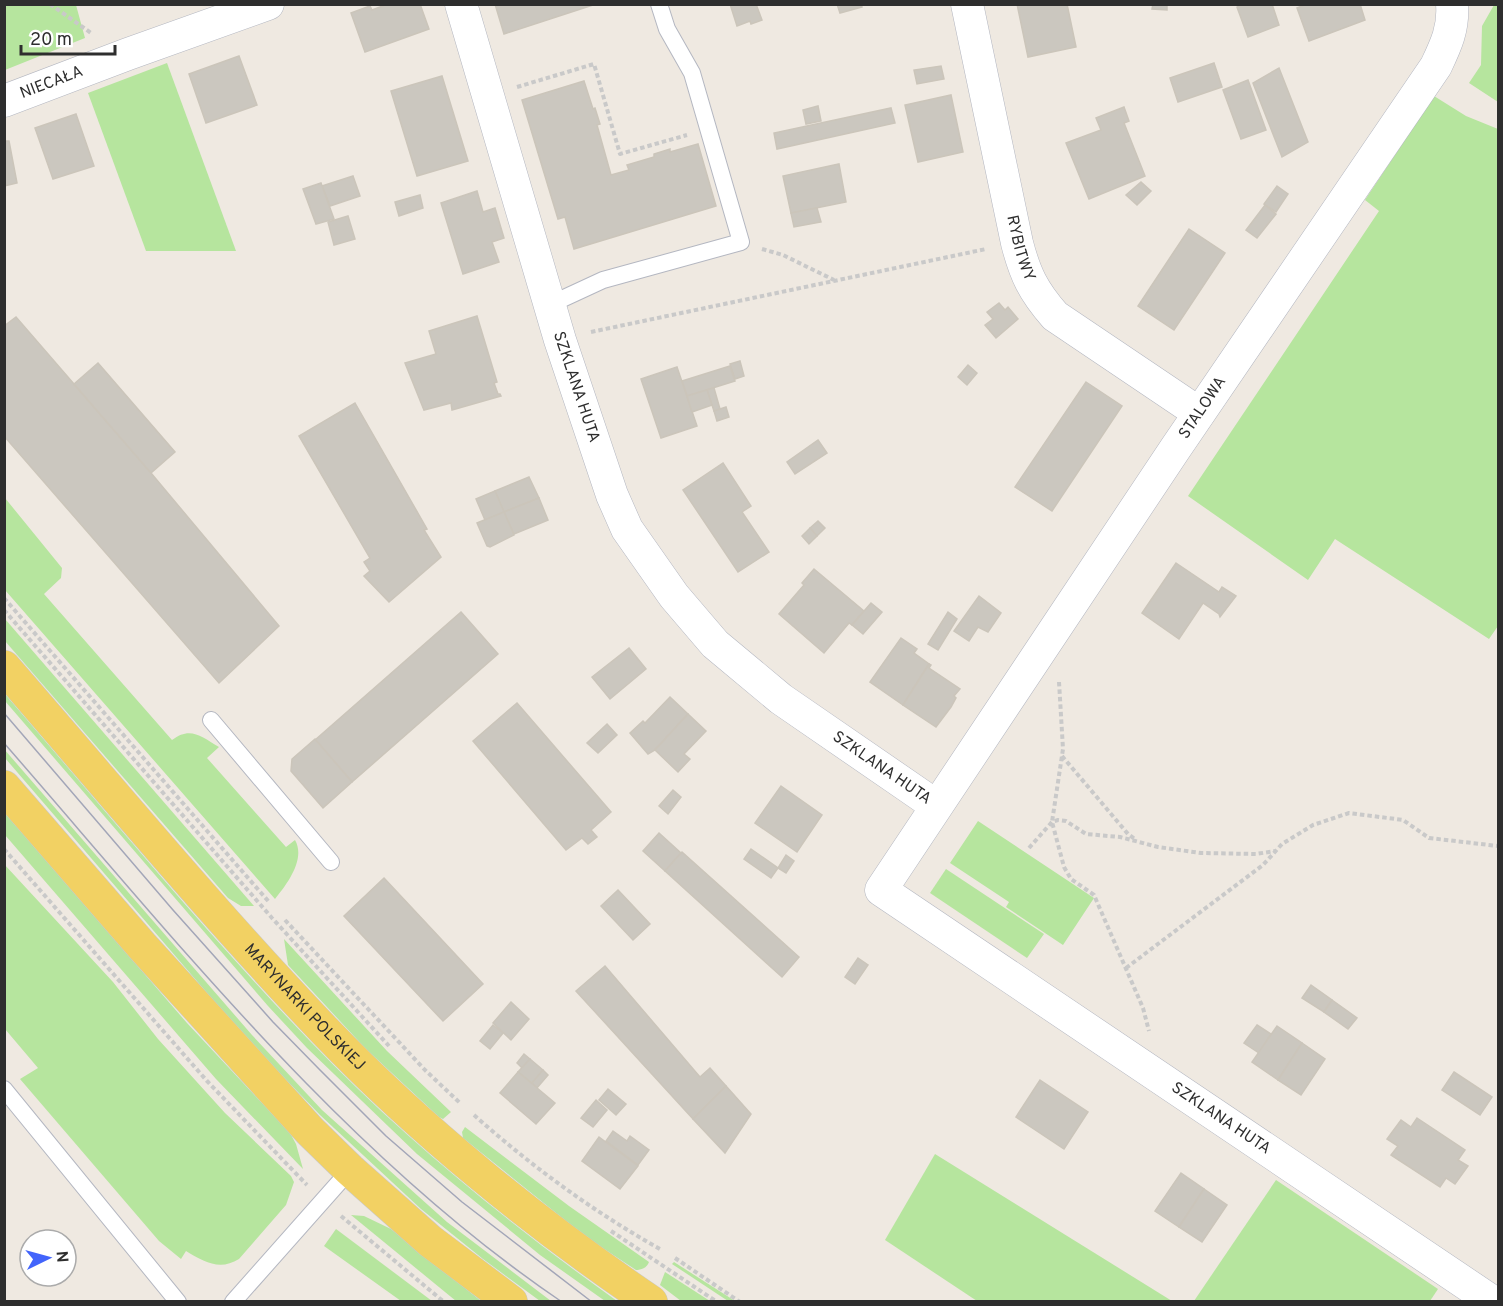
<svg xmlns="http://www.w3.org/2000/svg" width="1503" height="1306" viewBox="0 0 1503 1306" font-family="Overpass,sans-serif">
  <rect width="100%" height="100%" fill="#efe9e1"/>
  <g fill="#b6e59e">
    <polygon points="5,4 76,5 85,38 5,70"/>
    <polygon points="1494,5 1498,5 1498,102 1469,83 1481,65 1482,26"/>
    <polygon points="167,63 236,251 146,251 88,93"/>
    <polygon points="1434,96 1466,116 1498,129 1498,626 1489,639 1335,539 1308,580 1188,496 1379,211 1365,200"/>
    <path d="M5 498 62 568 61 578 44 594 172 740C190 726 201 736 219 747L207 758 286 847 295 840C306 859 287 884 275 899L5 590Z"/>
    <polygon points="4,619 5,619 254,906 241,906 228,898 5,641"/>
    <path d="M4 693C105 810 203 930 310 1041 403 1138 508 1223 617 1301H605L540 1255 417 1154 307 1048 268 1006 5 701Z"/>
    <polygon points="4,749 252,1035 322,1110 447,1222 551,1301 540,1301 483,1259 421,1209 320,1115 245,1037 5,758"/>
    <polygon points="4,812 187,1023 290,1133 296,1144 303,1169 216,1079 5,835"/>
    <polygon points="978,821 1094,898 1063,945 1006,907 1009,902 950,863"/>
    <path d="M4 864 113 982 158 1039 225 1113 291 1176 294 1182 286 1205 239 1259C220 1271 204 1262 186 1251L181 1259 159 1241 20 1079 38 1068 5 1029Z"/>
    <polygon points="946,869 1044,934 1027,958 930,893"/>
    <polygon points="284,939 387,1051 451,1112 443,1119 439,1117 365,1048 288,965"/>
    <path d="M465 1127 569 1206 649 1262C647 1268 641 1270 636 1270L586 1237 463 1138 462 1132Z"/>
    <polygon points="935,1154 1172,1301 977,1301 885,1240"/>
    <polygon points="1276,1180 1438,1289 1430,1301 1194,1301"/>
    <polygon points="351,1215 364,1216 391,1229 481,1301 456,1301"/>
    <polygon points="336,1229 432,1301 401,1301 324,1246"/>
    <polygon points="674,1262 735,1301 728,1301 672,1264"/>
    <polygon points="665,1272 710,1301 681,1301 660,1285"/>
  </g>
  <g fill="#cbc7bf" stroke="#cbc5ba" stroke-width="1.5">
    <polygon points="388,4 420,4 429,29 365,52 351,13 370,6 372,10"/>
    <polygon points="495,4 596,4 504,34"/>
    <polygon points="730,4 756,4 762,20 751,24 750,21 737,26"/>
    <polygon points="837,4 861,4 862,7 840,13"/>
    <polygon points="1017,4 1067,4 1076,47 1028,57"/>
    <polygon points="1153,4 1167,4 1167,10 1152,9"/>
    <polygon points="1243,4 1272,4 1279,25 1248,37 1237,7"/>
    <polygon points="1307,4 1360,4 1365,20 1309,41 1297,8"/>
    <polygon points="239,56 257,105 206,123 189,74"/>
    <polygon points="1214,63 1222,87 1178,102 1170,78"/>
    <polygon points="941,66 944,79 917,84 914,70"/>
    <polygon points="1279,68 1308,142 1282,157 1253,83"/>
    <polygon points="442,76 468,161 417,176 391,91"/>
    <polygon points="1248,80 1266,130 1241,139 1223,90"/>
    <polygon points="584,81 593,109 595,108 600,124 597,125 611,175 629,170 627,165 654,157 654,154 670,149 670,152 698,144 716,206 574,249 565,217 558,219 522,100"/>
    <polygon points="951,95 963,152 918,162 905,105"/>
    <polygon points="818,106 821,121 806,124 803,110"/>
    <polygon points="1124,107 1129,121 1124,123 1145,176 1089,199 1066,143 1101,130 1096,118"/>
    <polygon points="891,108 895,123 777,149 774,133"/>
    <polygon points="76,114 94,166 53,179 35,128"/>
    <polygon points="4,141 9,141 17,183 4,186"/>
    <polygon points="839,164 846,202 791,213 783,176"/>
    <polygon points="353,176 360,196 330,206 322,186"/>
    <polygon points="1141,182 1151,191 1137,205 1126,195"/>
    <polygon points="321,183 334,219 316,224 303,189"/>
    <polygon points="1277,186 1288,194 1276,212 1264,204"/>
    <polygon points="477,191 483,212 495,208 504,238 492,242 499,262 463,274 441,203"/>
    <polygon points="420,195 423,208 399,216 395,202"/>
    <polygon points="1265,205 1276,214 1257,238 1246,230"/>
    <polygon points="817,208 821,222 794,227 791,213"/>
    <polygon points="348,216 355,239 334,245 328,222"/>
    <polygon points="1189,229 1225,253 1174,330 1138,306"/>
    <polygon points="999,303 1005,310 1008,307 1018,319 996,338 985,325 993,319 987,312"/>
    <polygon points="477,316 497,382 494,383 498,394 500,394 501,396 452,410 451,403 424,410 405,363 436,354 429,331"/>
    <polygon points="16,317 151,473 279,626 219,683 4,436 4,326"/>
    <polygon points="740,361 744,376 735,379 730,364"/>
    <polygon points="98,363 175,452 151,473 74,384"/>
    <polygon points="968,365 977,373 967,385 958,377"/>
    <polygon points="730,366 735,381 687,396 682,381"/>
    <polygon points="677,367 697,426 661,438 641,379"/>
    <polygon points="1086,382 1122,406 1052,511 1015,487"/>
    <polygon points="714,388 720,409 714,411 707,390"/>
    <polygon points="707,390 712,405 692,412 687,396"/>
    <polygon points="355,403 427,529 424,530 441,557 389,602 364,576 370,571 364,562 370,558 299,436"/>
    <polygon points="726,407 729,417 717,421 714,411"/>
    <polygon points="818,440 827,453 795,474 787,462"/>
    <polygon points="723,463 751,506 742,512 769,552 738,572 683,490"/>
    <polygon points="529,477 539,498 504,512 495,491"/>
    <polygon points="495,491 504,512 485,520 476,499"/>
    <polygon points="539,498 548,520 514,534 504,512"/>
    <polygon points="504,512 514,535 490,547 487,546 477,523"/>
    <polygon points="818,521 825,528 817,536 810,528"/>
    <polygon points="810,528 817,536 809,544 802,536"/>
    <polygon points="1176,563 1219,592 1222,587 1236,596 1220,617 1219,614 1203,603 1179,639 1142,613"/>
    <polygon points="814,569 864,611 852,625 849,623 824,653 779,614 804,585 802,583"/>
    <polygon points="979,596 1001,613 988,632 978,627 969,641 954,631"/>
    <polygon points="871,603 882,612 863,634 852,625"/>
    <polygon points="461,612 498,654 352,782 315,740"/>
    <polygon points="948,612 957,619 938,650 928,644"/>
    <polygon points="901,638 917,649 914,653 929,664 903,705 870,682"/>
    <polygon points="629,648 646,669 610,699 592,677"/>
    <polygon points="929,664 931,665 929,668 960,689 954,696 956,698 951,707 936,727 903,705"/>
    <polygon points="670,697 688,714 655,750 648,754 630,733 643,721 645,723"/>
    <polygon points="517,703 611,812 591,830 597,837 588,844 582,838 566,850 473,741"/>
    <polygon points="688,714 706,731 684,754 690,759 678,772 655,750"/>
    <polygon points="607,724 617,735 598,753 587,743"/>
    <polygon points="315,739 352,782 323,808 291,771 292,759"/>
    <polygon points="781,786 822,815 797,852 755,823"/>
    <polygon points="673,790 681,797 668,814 659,806"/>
    <polygon points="659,833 681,853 665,871 643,851"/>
    <polygon points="751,849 778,868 771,878 744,859"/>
    <polygon points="682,852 799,957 782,977 665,871"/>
    <polygon points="786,855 794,861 786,873 778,868"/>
    <polygon points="384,878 483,984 443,1021 344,916"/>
    <polygon points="618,890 650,924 633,940 601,906"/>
    <polygon points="858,958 868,965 855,984 845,977"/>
    <polygon points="605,966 700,1077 710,1068 726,1086 693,1119 576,991"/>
    <polygon points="1311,985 1332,1000 1324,1012 1302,998"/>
    <polygon points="1332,1000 1357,1018 1348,1029 1324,1012"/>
    <polygon points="511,1002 529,1019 511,1040 493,1023"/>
    <polygon points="493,1025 503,1033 490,1049 480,1041"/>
    <polygon points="1257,1025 1271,1034 1259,1053 1244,1043"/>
    <polygon points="1277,1026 1302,1043 1278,1080 1252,1062"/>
    <polygon points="1302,1043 1325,1059 1301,1095 1278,1080"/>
    <polygon points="524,1054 530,1059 522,1068 517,1063"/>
    <polygon points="530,1059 543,1070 532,1083 518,1072"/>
    <polygon points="543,1070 548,1075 537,1088 532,1083"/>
    <polygon points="518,1072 555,1103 536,1124 500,1093"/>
    <polygon points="1454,1072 1492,1097 1480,1115 1442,1090"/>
    <polygon points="1040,1080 1088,1112 1064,1149 1016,1117"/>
    <polygon points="726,1086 751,1114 725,1153 693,1119"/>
    <polygon points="608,1089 626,1104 616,1115 599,1100"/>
    <polygon points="596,1100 607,1110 593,1127 581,1118"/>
    <polygon points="1417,1118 1465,1150 1458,1160 1468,1166 1455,1184 1446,1178 1440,1187 1391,1155 1398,1146 1387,1139 1401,1120 1411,1127"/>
    <polygon points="613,1131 627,1141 630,1136 649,1150 638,1165 606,1141"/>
    <polygon points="599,1137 638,1166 620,1189 582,1161"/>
    <polygon points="1181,1173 1204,1189 1179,1227 1155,1211"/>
    <polygon points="1204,1189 1227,1205 1202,1242 1179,1227"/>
  </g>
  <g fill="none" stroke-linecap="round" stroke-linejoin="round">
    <g stroke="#b4b7c1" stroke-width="18">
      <g id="service">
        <polyline points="549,305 603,280 741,242 692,73 667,29 659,4"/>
        <polyline points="211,720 331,862"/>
        <polyline points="4,1089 178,1302"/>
        <polyline points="233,1302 350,1170"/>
      </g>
    </g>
    <g stroke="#b4b7c1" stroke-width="33">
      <g id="minor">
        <path id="s1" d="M461 4 560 340 612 495 627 529 674 596 715 644 781 699 935 805"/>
        <path id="s2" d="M967 4 1017 243C1025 274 1033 291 1055 316L1199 413"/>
        <path id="s3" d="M1452 4C1454 28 1446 45 1436 66L1175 449 881 890 1493 1302"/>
        <path id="s4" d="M4 101 128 54 268 4"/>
      </g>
    </g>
    <g stroke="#c9c9c9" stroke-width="34">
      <g id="primary">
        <path id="s5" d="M4 667C110 789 213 914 325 1031 420 1130 537 1225 651 1302"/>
        <polyline points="4,787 142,946 310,1131 350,1170 430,1241 511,1302"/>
      </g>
    </g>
    <g stroke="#c9c9c9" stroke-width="4" stroke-dasharray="4.5 3" stroke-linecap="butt">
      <polyline points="50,4 91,33"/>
      <polyline points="517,87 594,64 620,154 687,135"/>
      <polyline points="762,249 783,255 834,280"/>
      <polyline points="591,332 986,249"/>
      <polyline points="4,598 269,902"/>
      <polyline points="4,610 272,918 389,1046"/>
      <polyline points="1059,682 1063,749 1052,822 1064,867 1071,879 1094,895 1143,1008 1149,1031"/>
      <polyline points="1062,756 1128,834 1136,840"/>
      <polyline points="1029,848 1052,822 1058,820 1066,821 1086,834 1120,837 1158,847 1201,853 1256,854 1275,851"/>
      <polyline points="4,849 207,1081 307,1185"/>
      <polyline points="285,920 425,1070 460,1103"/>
      <polyline points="1126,968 1263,865 1282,844 1313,825 1349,813 1403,820 1429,838 1498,846"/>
      <path d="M474 1115C531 1166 594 1212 660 1249"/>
      <polyline points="341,1216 444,1302"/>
      <polyline points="611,1231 717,1302"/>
      <polyline points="675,1258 740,1302"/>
    </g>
    <use href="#service" stroke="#fff" stroke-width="16"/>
    <use href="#minor" stroke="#fff" stroke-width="32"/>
    <use href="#primary" stroke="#f2d163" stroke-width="33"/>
    <g stroke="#a3a6b8" stroke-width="1.5">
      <polyline points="4,713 173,910 273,1022 319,1069 386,1136 462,1202 592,1302"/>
      <path d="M4 743C175 939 345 1155 562 1302"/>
    </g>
  </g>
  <g text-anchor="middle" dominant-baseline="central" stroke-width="4.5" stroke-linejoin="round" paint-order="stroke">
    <g font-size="16" fill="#2e2e2e" stroke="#fff">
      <text stroke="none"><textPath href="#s4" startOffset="51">NIECAŁA</textPath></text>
      <text stroke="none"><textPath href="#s2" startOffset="250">RYBITWY</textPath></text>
      <text stroke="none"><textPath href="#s1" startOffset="400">SZKLANA HUTA</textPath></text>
      <text transform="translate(1203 408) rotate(-56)">STALOWA</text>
      <text stroke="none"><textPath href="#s1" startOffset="904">SZKLANA HUTA</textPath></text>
      <text stroke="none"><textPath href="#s5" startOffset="454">MARYNARKI POLSKIEJ</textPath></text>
      <text stroke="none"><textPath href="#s3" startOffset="1468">SZKLANA HUTA</textPath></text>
    </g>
  </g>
  <rect width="1503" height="1306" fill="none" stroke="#2e2e2e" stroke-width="12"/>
  <g transform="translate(48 1258) rotate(85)"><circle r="28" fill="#ffffff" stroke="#ababab" stroke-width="1.5"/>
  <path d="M0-4.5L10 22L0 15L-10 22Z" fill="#4264fb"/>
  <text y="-9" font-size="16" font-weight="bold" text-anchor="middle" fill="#2e2e2e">N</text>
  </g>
  <path d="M21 45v9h94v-9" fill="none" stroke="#2e2e2e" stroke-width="3"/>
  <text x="30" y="45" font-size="18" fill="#2e2e2e" stroke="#ffffff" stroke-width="4.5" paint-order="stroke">20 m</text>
</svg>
